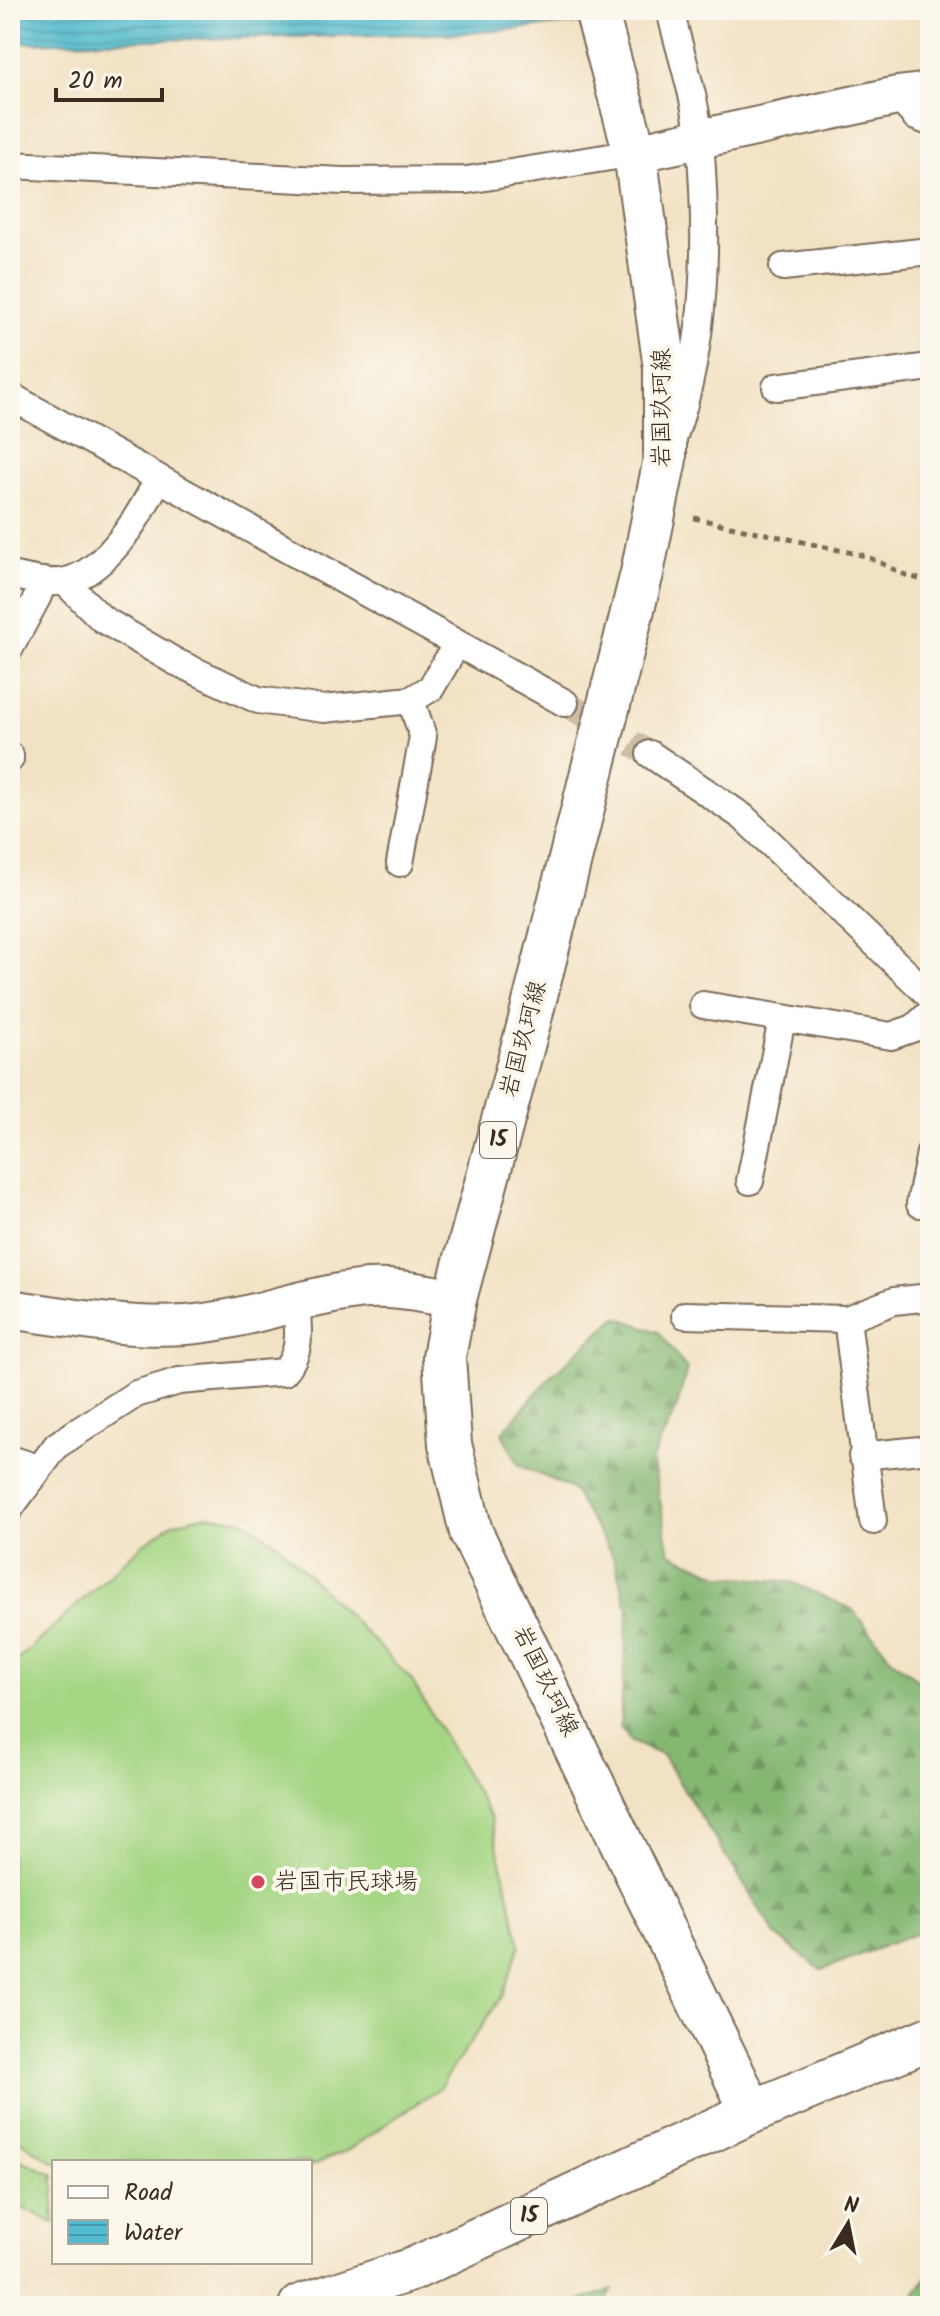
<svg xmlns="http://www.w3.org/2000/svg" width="940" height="2316" viewBox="0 0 940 2316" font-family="Kalam,'Klee One',sans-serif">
  <defs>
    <pattern id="grass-dots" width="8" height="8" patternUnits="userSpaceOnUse" patternTransform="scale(2)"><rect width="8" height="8" fill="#a5d684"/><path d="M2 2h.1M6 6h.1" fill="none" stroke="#8fb872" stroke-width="1.8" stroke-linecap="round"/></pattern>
    <pattern id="forest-firs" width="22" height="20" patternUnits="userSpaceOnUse" patternTransform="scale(2)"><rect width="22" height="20" fill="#84b772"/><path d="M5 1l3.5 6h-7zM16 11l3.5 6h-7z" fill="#6d955d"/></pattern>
    <pattern id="water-rules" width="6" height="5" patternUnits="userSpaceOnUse" patternTransform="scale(2)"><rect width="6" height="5" fill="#52bbce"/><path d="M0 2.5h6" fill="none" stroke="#4598a7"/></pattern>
  </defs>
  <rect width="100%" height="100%" fill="#fbf7ec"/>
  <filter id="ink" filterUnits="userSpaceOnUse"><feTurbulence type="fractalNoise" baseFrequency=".0125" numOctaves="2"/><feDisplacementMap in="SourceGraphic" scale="16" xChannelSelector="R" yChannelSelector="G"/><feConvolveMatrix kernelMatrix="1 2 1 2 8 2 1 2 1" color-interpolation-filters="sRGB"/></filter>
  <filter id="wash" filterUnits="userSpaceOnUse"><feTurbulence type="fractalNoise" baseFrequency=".006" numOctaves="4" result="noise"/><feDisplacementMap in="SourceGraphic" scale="32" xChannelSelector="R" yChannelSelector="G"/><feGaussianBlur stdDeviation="1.8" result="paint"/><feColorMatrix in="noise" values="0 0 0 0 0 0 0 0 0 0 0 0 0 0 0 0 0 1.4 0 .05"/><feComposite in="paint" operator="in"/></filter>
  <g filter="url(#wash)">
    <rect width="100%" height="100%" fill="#f2e2c4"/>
    <polygon fill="url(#grass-dots)" stroke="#708051" stroke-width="2" points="10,2155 54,2175 54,2223 10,2202"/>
    <g fill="url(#forest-firs)" stroke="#607048" stroke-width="2">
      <polygon points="617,1317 659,1332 687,1369 677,1407 652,1459 670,1553 722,1576 791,1582 852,1609 892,1659 930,1689 930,1928 821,1970 776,1935 662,1755 631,1742 620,1727 628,1609 614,1558 572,1489 519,1465 502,1433 551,1376"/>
      <polygon points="930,2272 930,2306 908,2306"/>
      <polygon points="613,2289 604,2306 567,2306"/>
    </g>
    <polygon fill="#a5d684" stroke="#708051" stroke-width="2" points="207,1515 244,1521 277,1543 411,1679 491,1818 520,1945 502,1996 439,2088 348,2150 310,2166 310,2162 54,2163 10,2134 10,1667 142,1545 173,1523"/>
    <polygon fill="url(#water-rules)" stroke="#467276" stroke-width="2" points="10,10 731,10 468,33 10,43"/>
  </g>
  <g filter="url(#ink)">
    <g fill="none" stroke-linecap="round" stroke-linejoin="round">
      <polyline stroke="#cdbda3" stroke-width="26" stroke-dasharray="26 13" stroke-linecap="butt" points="565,703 650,754"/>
      <g stroke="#7b6a58" stroke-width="30">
        <g id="street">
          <path d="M670 10C680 53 696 98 700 142 708 239 707 341 675 433"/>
          <polyline points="897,96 916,117 930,122"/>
          <polyline points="10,165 343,181 467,180 635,153"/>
          <polyline points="783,267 930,251"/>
          <polyline points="776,387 930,367"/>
          <polyline points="10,396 565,703"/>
          <path d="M10 575C27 578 49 585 66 581 107 571 140 515 157 481"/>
          <polyline points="65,582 102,619 176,662 258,700 324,709 411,700 431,688 456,645"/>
          <polyline points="10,648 38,596 43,581"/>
          <polyline points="650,754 743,817 930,996"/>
          <polyline points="10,756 10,759"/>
          <polyline points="400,863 423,737 411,700"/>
          <polyline points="703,1005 891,1036 914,1028 930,1013"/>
          <polyline points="750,1181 782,1019"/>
          <polyline points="920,1204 930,1153"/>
          <polyline points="685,1315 847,1319"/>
          <polyline points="862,1456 930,1449"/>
          <polyline points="10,1459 38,1468"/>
          <path d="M10 1508 57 1445 136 1394 179 1381 284 1372C303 1351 298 1328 296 1302"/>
          <polyline points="873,1521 847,1319 894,1301 930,1297"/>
        </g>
      </g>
      <g stroke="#7b6a58" stroke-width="42">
        <g id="secondary">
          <polyline points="635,153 897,96 930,92"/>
          <path d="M10 1309C67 1317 127 1329 186 1325 245 1321 299 1297 358 1290 391 1286 422 1293 455 1299"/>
        </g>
      </g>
      <g stroke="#7b6a58" stroke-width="46">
        <g id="primary">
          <polyline points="596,10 635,153 665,368 665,459 642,573 528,1027 455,1299 444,1357 450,1444 471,1532 752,2112"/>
          <polyline points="300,2306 413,2269 752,2112 930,2038"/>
        </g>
      </g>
      <polyline stroke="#7b6a58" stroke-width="5" stroke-dasharray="6 6" stroke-linecap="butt" points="694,518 866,556 908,576 930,582"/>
      <use href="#street" stroke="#fff" stroke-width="26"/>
      <use href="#secondary" stroke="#fff" stroke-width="38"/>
      <use href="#primary" stroke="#fff" stroke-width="42"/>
    </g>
  </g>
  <circle fill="#d1495b" stroke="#fbf7ec" stroke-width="3" cx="258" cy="1882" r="8"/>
  <g text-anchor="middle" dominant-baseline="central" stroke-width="8" stroke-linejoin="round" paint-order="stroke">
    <g fill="#fbf7ec" stroke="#75685c" stroke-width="2">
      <rect x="480" y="1122" width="36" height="36" rx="6"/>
      <rect x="511" y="2198" width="36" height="36" rx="6"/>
    </g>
    <g font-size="22" font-weight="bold" fill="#3b2a1e">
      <text x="498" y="1140">15</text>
      <text x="529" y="2216">15</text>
    </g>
    <g font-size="24" fill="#3b2a1e" stroke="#fbf7ec">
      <text transform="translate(662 408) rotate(-90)">岩国玖珂線</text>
      <text transform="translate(524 1039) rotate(-75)">岩国玖珂線</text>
      <text transform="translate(545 1681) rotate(64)">岩国玖珂線</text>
    </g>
    <g font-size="24" fill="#3b2a1e" stroke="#fbf7ec" text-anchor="start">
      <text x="274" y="1882">岩国市民球場</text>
    </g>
  </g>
  <rect width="940" height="2316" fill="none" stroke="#fbf7ec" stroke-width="40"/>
  <rect x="52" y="2160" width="260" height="104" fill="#fbf7ec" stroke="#aea59a" stroke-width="2"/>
  <rect x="68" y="2186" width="40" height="12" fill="#ffffff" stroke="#aea59a" stroke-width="2"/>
  <text x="124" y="2200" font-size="24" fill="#3b2a1e">Road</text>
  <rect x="68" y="2220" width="40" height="24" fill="url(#water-rules)" stroke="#aea59a" stroke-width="2"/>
  <text x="124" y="2240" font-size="24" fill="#3b2a1e">Water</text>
  <g transform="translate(848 2224) rotate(10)" stroke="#fbf7ec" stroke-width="6" paint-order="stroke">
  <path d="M0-6L14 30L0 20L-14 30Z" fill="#3b2a1e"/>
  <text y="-12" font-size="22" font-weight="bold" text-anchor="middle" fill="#3b2a1e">N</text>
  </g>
  <path d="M56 88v12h106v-12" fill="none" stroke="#3b2a1e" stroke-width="4"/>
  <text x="68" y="88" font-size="24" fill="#3b2a1e" stroke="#fbf7ec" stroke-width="6" paint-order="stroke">20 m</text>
</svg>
